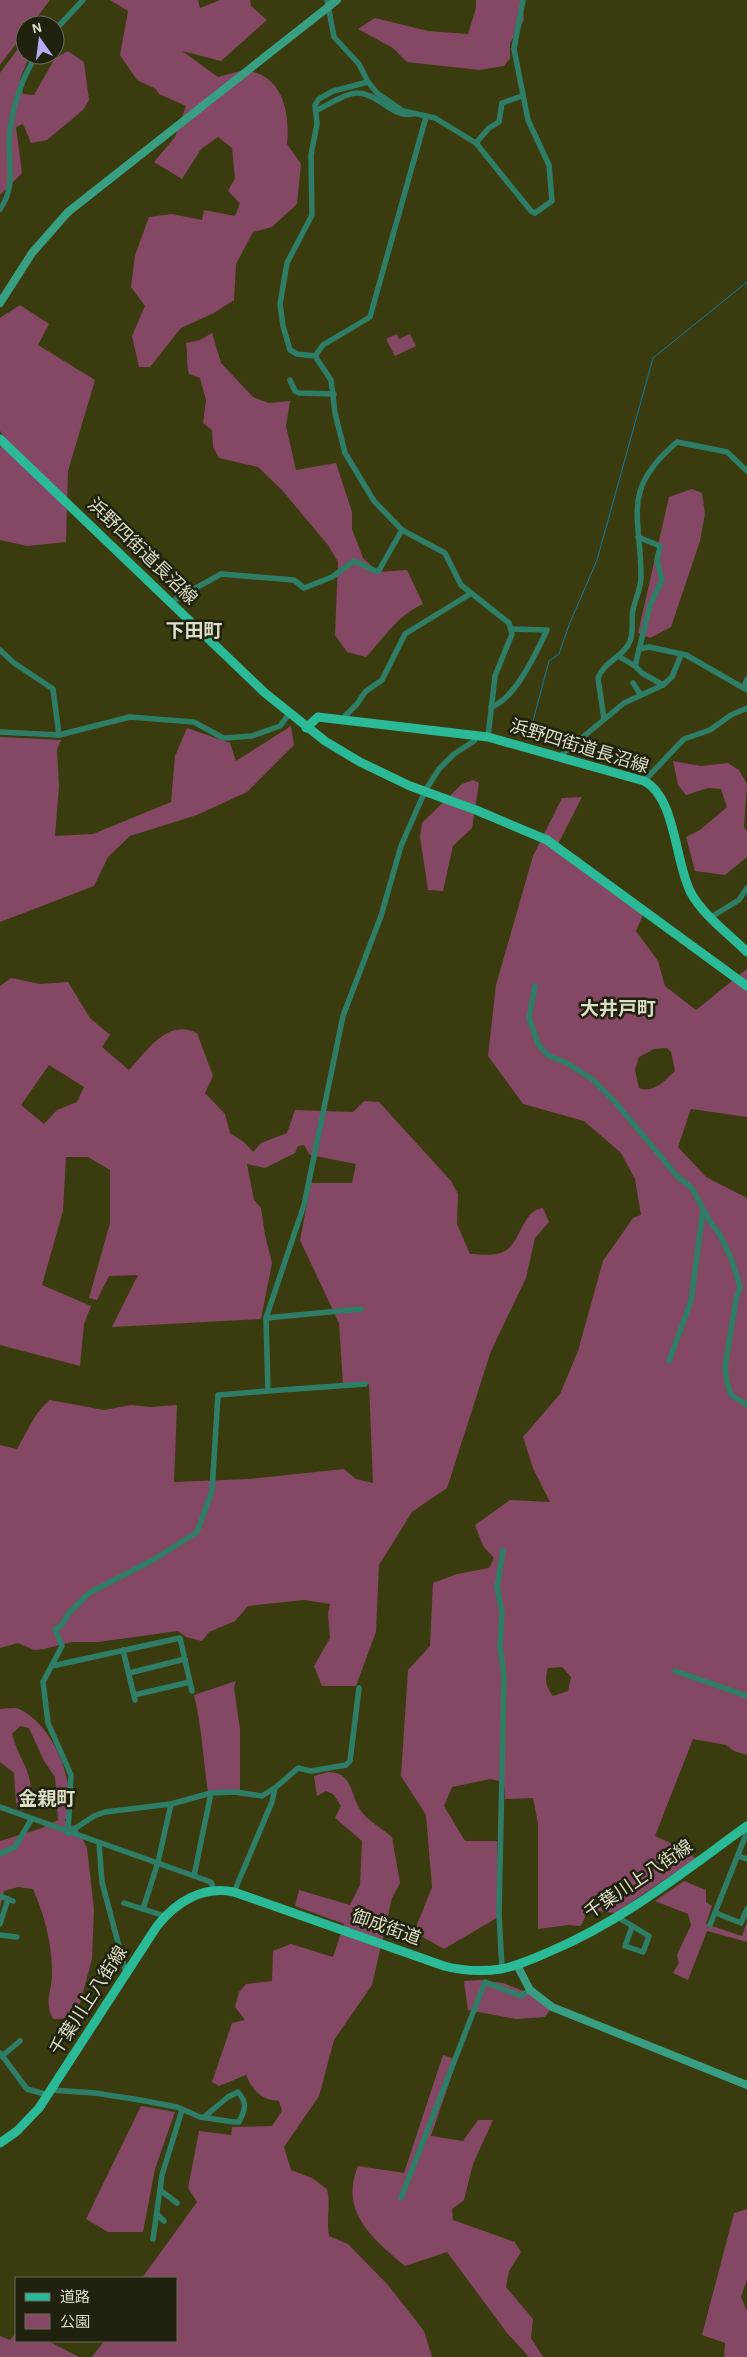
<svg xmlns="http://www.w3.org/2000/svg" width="747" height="2357" viewBox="0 0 747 2357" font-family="'Alegreya Sans','Noto Sans JP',sans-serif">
  <rect width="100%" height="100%" fill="#3a3c0f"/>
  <g fill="#844764" fill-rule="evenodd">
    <polygon points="0,0 50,0 31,25 25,25 25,32 0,65"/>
    <path d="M110 0H198L200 8 220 0H250L251 6 267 20 221 61 182 51 218 77C227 75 240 70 248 71 284 76 290 115 287 144L301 164 297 204 272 227 253 232 236 264 234 300 214 313 181 328 150 367H139L132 336 145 306 131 287 135 255 149 217 172 214 202 220 204 210 235 216 240 203 228 191 235 178 232 148 218 137 201 149 182 179 154 162 175 137 186 106 159 94 156 89 137 80 120 55 128 11Z"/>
    <polygon points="476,0 522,0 524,20 510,43 510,58 504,66 479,70 407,62 393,48 358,29 375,18 428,31 468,34 476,8"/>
    <polygon points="25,39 25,55 30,55 20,79 23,94 34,95 55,58 68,51 84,62 89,100 83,110 47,140 31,143 23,124 16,127 22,173 0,195 0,73"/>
    <polygon points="20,305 49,324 38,345 95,380 68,471 66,542 27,546 0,540 0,449 4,437 0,431 0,318"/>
    <path d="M212 333 221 363 253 397 269 403 290 401 286 426 296 470 336 463 352 512V529L363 558 378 572 407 570 423 604C398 615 384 638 366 657L347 652 335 635 338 562 328 545 282 490 258 467 219 458 213 447 212 430 203 423 206 400 200 378 189 374C186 363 188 354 186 343L200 340Z"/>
    <polygon points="397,334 399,339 410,334 416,346 395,356 386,339"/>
    <polygon points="692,489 702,493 705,514 700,541 671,627 650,638 638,633 669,497"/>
    <polygon points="291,726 294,745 247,792 197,815 130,836 108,857 94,886 0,922 0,737 61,740 57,750 59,786 55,836 93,834 171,802 175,756 187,728 230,743 236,761"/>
    <polygon points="673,761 701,766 728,763 739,770 747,784 744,827 747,831 747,857 725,875 695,871 686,837 700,830 727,807 721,789 708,788 686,795 678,785"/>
    <polygon points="473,780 479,783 472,828 453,846 443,891 428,890 420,837 422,823 462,784"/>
    <path d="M582 797 556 848 645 910 636 931 658 961 665 986 696 1010 747 969V1117L691 1109 678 1147 706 1177 747 1198V1755L734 1751 726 1745 693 1739 655 1836 686 1850 696 1859 615 1913 588 1910 581 1926 568 1925 538 1929V1824L533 1798 505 1799 504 1782 490 1779 452 1787 444 1806 465 1841H497L500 1916 444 1949 414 1932 432 1887 426 1815 401 1776 408 1670 430 1646 433 1583 457 1574 489 1568 494 1558 483 1546 475 1525 510 1500 550 1502 533 1468 523 1437 560 1394 578 1351 603 1261 633 1218 641 1215 635 1179 621 1153 584 1121 523 1104 488 1056 496 985 533 856 562 798ZM667 1048 671 1052 675 1071C665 1080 654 1094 639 1088L635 1070 639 1057 654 1049ZM562 1667 571 1677 568 1691 553 1696C546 1686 544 1680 548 1668Z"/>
    <path d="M11 978 40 984 68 982 90 1018 110 1035 102 1047 129 1070C147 1051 167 1018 197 1033L213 1076 205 1093 225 1114 230 1133 244 1142 253 1152 261 1143 287 1133 295 1110 353 1112 364 1101 379 1102 451 1181 458 1194 457 1224 470 1254C481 1254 495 1257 505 1251 522 1241 522 1210 543 1208L549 1222 535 1238 526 1278 491 1351 447 1488 412 1512 379 1565 376 1632 356 1686H322L314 1666 330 1638 328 1614 330 1604 304 1600 248 1606 235 1621 209 1632 202 1641 186 1637 178 1631 98 1642H72L44 1649 34 1650 18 1643 0 1648V1445L17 1449C27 1433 35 1411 50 1400L104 1410 131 1405 150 1407 177 1405 174 1482 249 1479 344 1469 356 1479 373 1483 369 1384H343L339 1323 300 1240 311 1183H352L356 1164 310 1155 304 1145 298 1146 295 1153 265 1168 247 1164 254 1200 261 1208 265 1235 272 1263 261 1319 112 1327 138 1275 109 1276 97 1300 89 1298 110 1223V1170L88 1157H66L63 1211 42 1285 91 1306 84 1324 80 1366 0 1345V986ZM49 1065 84 1087 77 1102 57 1110 44 1124 21 1105Z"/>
    <path d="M236 1681 234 1687 240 1729V1792H208C203 1759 202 1727 194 1695Z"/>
    <path d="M0 1709C6 1709 14 1707 19 1709 54 1725 79 1786 65 1821L77 1828 87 1848 94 1909 92 1959 76 2018 53 2019C43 2000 53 1991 52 1971 52 1943 44 1914 33 1889L18 1887 4 1891 0 1908V1841L42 1828 58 1820 55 1777 44 1761 29 1728 20 1726 12 1734C20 1764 35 1771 30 1805L21 1811 16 1803 14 1773 0 1762Z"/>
    <path d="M328 1772C353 1772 350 1795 361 1811 368 1821 383 1829 392 1837L400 1883 392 1898 372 1985 334 2040 319 2096 284 2147 291 2170 312 2178 327 2189C331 2205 326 2219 329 2236L348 2244 388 2285 424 2331 432 2357H92L104 2341H176V2278H142L197 2202 188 2188 199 2131 231 2135 232 2127 272 2126 282 2111 279 2101C261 2100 253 2091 246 2075L219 2086 212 2082 232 2023 245 2020 235 2007 239 1992 246 1984 272 1981 273 1951 291 1944 333 1957 344 1924 295 1906 299 1890 350 1905 360 1885 362 1841 335 1818 341 1806 333 1794 326 1791 317 1796 314 1776Z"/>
    <polygon points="684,1881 706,1890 706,1902 712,1906 706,1924 742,1936 747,1922 747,1942 707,1931 688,1980 673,1973 679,1963 677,1955 691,1925 688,1914 655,1901"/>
    <polygon points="480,1980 503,1983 547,2000 551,2008 545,2017 516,2019 468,2010 464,1981"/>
    <path d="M443 2055 457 2060 431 2136 463 2141 478 2120H493L473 2164 464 2200 452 2209 453 2220 515 2242 521 2252 509 2271 506 2287 533 2319 531 2338 543 2357H529L507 2333 447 2252 405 2266C373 2239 339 2212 358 2166L404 2173Z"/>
    <polygon points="141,2106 175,2112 155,2169 143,2232 108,2232 86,2219"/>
    <polygon points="747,2209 747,2280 741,2297 747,2311 747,2357 724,2357 725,2343 702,2335 734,2213"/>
    <polygon points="16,2333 16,2341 48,2341 79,2357 0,2357 0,2336 10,2340"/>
  </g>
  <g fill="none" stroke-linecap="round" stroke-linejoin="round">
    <polyline stroke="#13779e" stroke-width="1" points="529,736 549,661 559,654 569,625 597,560 653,358 747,282"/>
    <g stroke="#2e7e67" stroke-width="5.5">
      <polyline points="327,0 334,37 359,64 368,82 377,93 403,111 435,118 476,143 531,211 535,213 552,201 549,165 528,120 514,49 523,0"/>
      <polyline points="55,30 83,0"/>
      <polyline points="368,82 333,91 319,99 315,105 317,124 311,155 312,215 287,263 280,304 283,326 290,350 297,354 315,356 331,380 335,413 345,453 374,501 402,530 445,553 461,585 509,623 512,634 495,676 488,737"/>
      <path d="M317 110C329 105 343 94 356 93 378 92 391 118 412 114"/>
      <polyline points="476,143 489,128 499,122 502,103 522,96"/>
      <path d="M0 209C18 185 6 159 10 131 13 106 22 76 37 55"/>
      <polyline points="315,356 323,345 370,317 426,117"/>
      <polyline points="290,380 295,391 299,393 334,394"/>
      <polyline points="638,537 660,546 657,560 662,580 650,605 635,666 642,673 663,685"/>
      <polyline points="171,602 221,574 294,580 304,588 332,577 354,561 378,572 402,530"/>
      <polyline points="639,649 649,647 686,655 747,690"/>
      <polyline points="0,650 14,663 53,689 59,735"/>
      <polyline points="618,656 635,666"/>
      <polyline points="633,683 641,695"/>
      <polyline points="744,687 747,679"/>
      <path d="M491 707C515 700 537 651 547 630L512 629"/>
      <polyline points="342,719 357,704 365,692 382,680 405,634 470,594"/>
      <path d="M604 719 598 678C603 662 625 656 630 641 634 631 631 620 633 610 635 599 641 589 641 577 641 514 620 491 677 442L727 452 747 471"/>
      <polyline points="0,732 59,735 130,717 194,722 223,738 239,737 252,736 280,726 289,714"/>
      <polyline points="560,756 624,703 663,685 672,677 681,655"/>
      <polyline points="644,781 684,739 710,730 731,715 747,708"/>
      <polyline points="711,917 739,900 747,888"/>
      <polyline points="535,986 529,1018 539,1046 549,1056 567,1063 592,1079 616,1103 677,1176 692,1188 710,1222 719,1233 732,1260 740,1287 736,1299 725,1367 727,1382 731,1395 747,1405"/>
      <polyline points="266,1318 361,1309"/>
      <polyline points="669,1361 691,1301 703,1210"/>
      <polyline points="268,1391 365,1384"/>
      <polyline points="123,1650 135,1700"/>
      <polyline points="52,1666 180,1638 192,1691"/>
      <polyline points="675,1671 747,1696"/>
      <polyline points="129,1673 185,1659"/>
      <polyline points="134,1695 190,1682"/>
      <polyline points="0,1807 211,1882 214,1890"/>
      <polyline points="68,1833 71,1775 48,1723 43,1682 62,1646 55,1629 61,1626 69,1613 89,1593 153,1560 197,1532 212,1491 218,1395 268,1391 266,1318 304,1205 343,1016 381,916 401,846 425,791 439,769 454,754 474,741 477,736"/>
      <polyline points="68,1833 94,1816 105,1812 171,1804 211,1793 235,1792 262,1796 275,1788"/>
      <polyline points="99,1843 102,1882 126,1973"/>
      <polyline points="0,1854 15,1847 31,1820"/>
      <polyline points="738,1856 747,1859"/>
      <polyline points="194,1876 211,1793"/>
      <polyline points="234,1892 272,1802 275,1788 298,1768 311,1771 346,1765 350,1761 359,1688"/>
      <polyline points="0,1896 13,1901"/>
      <polyline points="124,1903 165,1916"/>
      <polyline points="143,1909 158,1862 171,1804"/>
      <polyline points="716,1913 741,1923 747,1909"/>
      <polyline points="619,1918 649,1936 643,1952 625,1946 632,1927"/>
      <polyline points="0,1924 8,1899"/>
      <polyline points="710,1925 747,1832"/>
      <polyline points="0,1935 17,1937"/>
      <polyline points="502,1969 499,1914 504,1676 500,1646 502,1612 497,1588 503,1550"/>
      <polyline points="0,2053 27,2089 48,2095"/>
      <polyline points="2,2056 20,2041"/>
      <path d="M51 2090 95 2093 140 2100 177 2107 200 2117 234 2122H239C245 2110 248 2103 238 2092L228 2097 204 2117"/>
      <polyline points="160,2190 177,2203"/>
      <polyline points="401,2198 485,1982 521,1996 530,1990"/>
      <polyline points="158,2215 164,2221"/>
      <polyline points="153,2239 162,2175 182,2110"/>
    </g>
    <g stroke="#399f83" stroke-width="8">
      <polyline points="0,303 32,253 68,212 337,0"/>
      <polyline points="517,1965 530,1990 552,2007 747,2085"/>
    </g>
    <g stroke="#2aba97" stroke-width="9">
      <polyline points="0,439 265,693 325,741 360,762 410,786 476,810 547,840 747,986"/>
      <path d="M306 728 318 717 488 737 644 781C676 797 675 864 691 893 703 915 729 934 747 952"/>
      <path d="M0 2143 17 2131 39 2108 157 1926C176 1902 203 1885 234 1892L444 1966C463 1971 481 1972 501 1969 518 1966 535 1958 551 1951 624 1920 683 1872 747 1826"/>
    </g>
  </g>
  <g text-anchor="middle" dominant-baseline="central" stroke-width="5" stroke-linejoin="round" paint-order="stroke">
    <g font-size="18" fill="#dcdec7" stroke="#20210f">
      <text transform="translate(142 552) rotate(44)">浜野四街道長沼線</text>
      <text transform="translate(579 747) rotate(17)">浜野四街道長沼線</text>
      <text transform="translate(639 1880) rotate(-34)">千葉川上八街線</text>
      <text transform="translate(386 1928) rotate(20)">御成街道</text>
      <text transform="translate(89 2001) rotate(-57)">千葉川上八街線</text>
    </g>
    <g font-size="19" font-weight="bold" fill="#dcdec7" stroke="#20210f">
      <text x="194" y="631">下田町</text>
      <text x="618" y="1009">大井戸町</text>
      <text x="47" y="1799">金親町</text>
    </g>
  </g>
  <rect x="15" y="2277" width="162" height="65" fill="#20210f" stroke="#6b6d59"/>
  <rect x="25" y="2293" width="25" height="8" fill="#2aba97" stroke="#6b6d59"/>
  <text x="60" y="2302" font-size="15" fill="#dcdec7">道路</text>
  <rect x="25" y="2314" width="25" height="15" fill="#844764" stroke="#6b6d59"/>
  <text x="60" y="2327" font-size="15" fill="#dcdec7">公園</text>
  <g transform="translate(40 40) rotate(346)"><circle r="24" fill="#20210f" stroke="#6b6d59"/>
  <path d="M0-4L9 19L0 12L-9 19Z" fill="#b8abf7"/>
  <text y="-8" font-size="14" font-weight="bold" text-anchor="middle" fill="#dcdec7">N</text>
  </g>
</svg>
